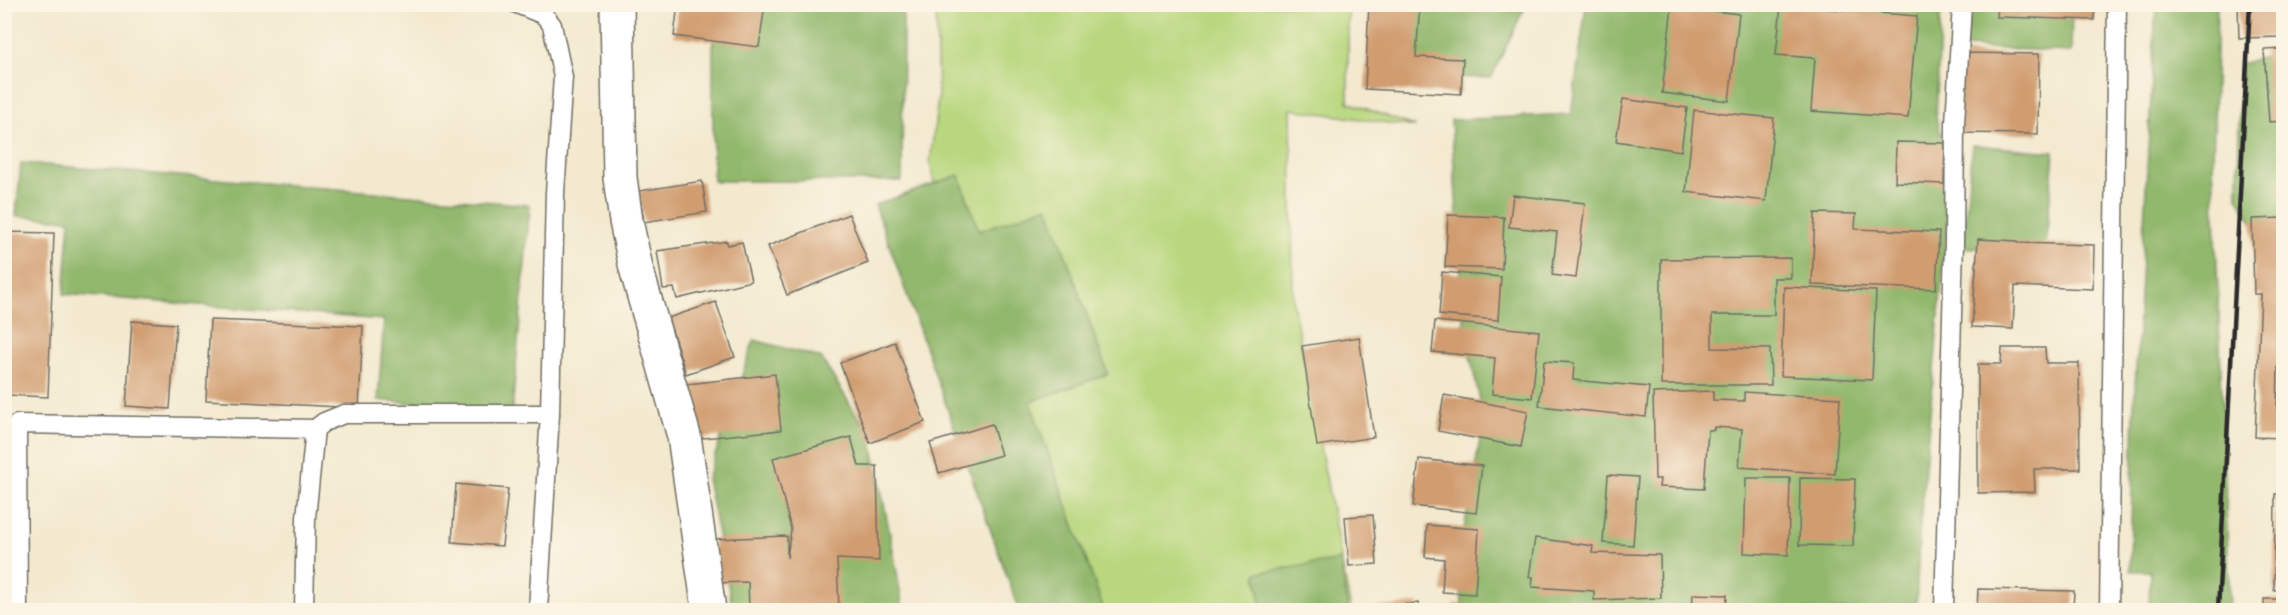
<svg xmlns="http://www.w3.org/2000/svg" width="2288" height="615" viewBox="0 0 2288 615" font-family="'Balsamiq Sans',sans-serif">
  <rect width="100%" height="100%" fill="#fcf5e5"/>
  <filter id="ink" filterUnits="userSpaceOnUse"><feTurbulence type="fractalNoise" baseFrequency=".0167" numOctaves="2"/><feDisplacementMap in="SourceGraphic" scale="12" xChannelSelector="R" yChannelSelector="G"/><feConvolveMatrix kernelMatrix="1 2 1 2 8 2 1 2 1" color-interpolation-filters="sRGB"/></filter>
  <filter id="wash" filterUnits="userSpaceOnUse"><feTurbulence type="fractalNoise" baseFrequency=".008" numOctaves="4" result="noise"/><feDisplacementMap in="SourceGraphic" scale="24" xChannelSelector="R" yChannelSelector="G"/><feGaussianBlur stdDeviation="1.35" result="paint"/><feColorMatrix in="noise" values="0 0 0 0 0 0 0 0 0 0 0 0 0 0 0 0 0 1.4 0 .05"/><feComposite in="paint" operator="in"/></filter>
  <g filter="url(#wash)">
    <rect width="100%" height="100%" fill="#f3e9cf"/>
    <polygon fill="#b8d77e" stroke="#728154" stroke-width="1.5" points="936,5 1348,5 1348,102 1416,127 1291,109 1293,303 1351,610 1098,610 945,243 930,162 938,99"/>
    <g fill="#92b86d" stroke="#5e724c" stroke-width="1.5">
      <polygon points="713,5 903,5 902,181 713,181"/>
      <polygon points="1430,5 1526,5 1491,78 1397,76 1393,16"/>
      <polygon points="1557,5 1941,5 1936,118 1952,170 1919,535 1916,610 1462,610 1460,553 1484,417 1465,335 1451,120 1571,114 1586,6"/>
      <polygon points="1971,5 2072,5 2071,52 1965,47"/>
      <polygon points="2156,5 2217,5 2213,163 2230,610 2149,610 2150,571 2130,571 2134,406"/>
      <polygon points="2283,52 2283,249 2269,251 2238,197 2240,64"/>
      <polygon points="1972,145 2054,152 2045,253 1963,247"/>
      <polygon points="21,163 530,205 512,411 378,400 384,320 64,294 70,220 16,216"/>
      <polygon points="959,175 979,231 1048,206 1108,374 1030,402 1104,610 1019,610 875,205"/>
      <polygon points="2283,272 2283,477 2270,375"/>
      <polygon points="754,340 821,358 871,437 895,561 903,610 733,610 707,479"/>
      <polygon points="1340,560 1348,610 1262,610 1256,573"/>
    </g>
    <g id="blocks">
      <g fill="#d09c70">
        <polygon points="678,4 765,4 759,47 674,36"/>
        <polygon points="1369,4 1420,4 1416,57 1463,59 1461,94 1365,89"/>
        <polygon points="1998,4 2095,4 2094,20 1997,17"/>
        <polygon points="2238,4 2284,4 2284,37 2239,38"/>
        <polygon points="1781,5 1917,16 1908,118 1811,111 1815,58 1776,55"/>
        <polygon points="1672,6 1739,14 1729,101 1662,93"/>
        <polygon points="2284,49 2284,121 2269,122 2264,50"/>
        <polygon points="1960,53 2039,54 2038,134 1958,133"/>
        <polygon points="1623,99 1687,108 1681,151 1616,141"/>
        <polygon points="1694,110 1774,118 1766,201 1686,192"/>
        <polygon points="1896,142 1945,143 1944,184 1895,182"/>
        <polygon points="702,181 707,212 644,222 639,191"/>
        <polygon points="1513,195 1585,203 1576,278 1552,275 1557,232 1509,227"/>
        <polygon points="1815,213 1856,214 1855,229 1939,232 1936,289 1812,285"/>
        <polygon points="849,214 868,263 787,295 768,246"/>
        <polygon points="1448,215 1504,217 1502,269 1445,267"/>
        <polygon points="2284,218 2284,364 2278,364 2277,411 2284,411 2284,438 2255,437 2261,294 2254,294 2252,219"/>
        <polygon points="4,232 54,233 48,397 4,395"/>
        <polygon points="1978,239 2018,241 2018,243 2094,245 2093,289 2015,286 2013,329 1972,327"/>
        <polygon points="727,241 727,245 742,242 751,281 677,299 674,288 663,289 657,251"/>
        <polygon points="1791,258 1791,278 1774,278 1774,315 1712,315 1712,348 1770,349 1771,385 1661,385 1661,259"/>
        <polygon points="1442,272 1501,277 1498,320 1439,315"/>
        <polygon points="1784,287 1876,291 1872,380 1781,376"/>
        <polygon points="716,302 735,357 686,374 668,318"/>
        <polygon points="210,320 363,326 359,408 206,400"/>
        <polygon points="132,321 176,324 170,409 126,406"/>
        <polygon points="1435,321 1539,331 1532,398 1492,394 1495,358 1432,352"/>
        <polygon points="1359,337 1374,437 1317,446 1302,346"/>
        <polygon points="895,342 925,422 870,443 840,363"/>
        <polygon points="2002,348 2045,348 2046,363 2079,363 2080,469 2034,469 2035,492 1978,493 1978,364 2001,364"/>
        <polygon points="1544,361 1574,363 1573,380 1649,387 1646,417 1539,406"/>
        <polygon points="775,374 781,430 685,440 679,385"/>
        <polygon points="1713,391 1713,400 1744,401 1744,392 1840,398 1835,474 1739,467 1742,429 1714,427 1714,430 1708,430 1704,489 1659,487 1660,479 1655,479 1653,393"/>
        <polygon points="1444,395 1528,411 1521,447 1438,431"/>
        <polygon points="992,424 1001,455 939,473 930,443"/>
        <polygon points="851,437 859,466 877,466 879,561 837,559 839,610 749,610 748,582 715,583 714,539 787,536 787,558 791,529 773,458"/>
        <polygon points="1419,459 1482,466 1476,513 1413,506"/>
        <polygon points="1608,475 1638,477 1633,545 1603,543"/>
        <polygon points="1746,478 1790,478 1788,555 1744,553"/>
        <polygon points="1800,478 1855,479 1853,546 1799,545"/>
        <polygon points="456,484 508,489 502,546 452,542"/>
        <polygon points="2275,494 2284,494 2284,590 2274,590"/>
        <polygon points="1373,515 1377,564 1349,566 1345,517"/>
        <polygon points="1427,525 1479,529 1475,594 1442,592 1444,559 1425,557"/>
        <polygon points="1535,538 1593,546 1592,553 1660,555 1661,598 1594,600 1594,591 1532,587 1533,577 1529,577"/>
        <polygon points="1978,589 2074,591 2073,610 1977,610"/>
        <polygon points="1693,594 1727,595 1726,610 1692,610"/>
        <rect x="2264" y="599" width="20" height="11"/>
        <polygon points="1418,603 1419,610 1363,610 1363,609"/>
        <polygon points="1453,604 1534,609 1534,610 1453,610"/>
      </g>
    </g>
  </g>
  <g filter="url(#ink)">
    <use href="#blocks" fill-opacity="0" stroke="#716e64" stroke-width="1.5"/>
    <g fill="none" stroke-linecap="round" stroke-linejoin="round">
      <g stroke="#716e64" stroke-width="21">
        <g id="service">
          <polyline points="517,4 544,15 552,25 563,77 555,193 550,414 538,610"/>
          <polyline points="18,610 17,424 315,429"/>
          <polyline points="304,610 306,518 315,429 324,422 344,414 550,414"/>
          <polyline points="1944,610 1954,243 1955,123 1962,4"/>
          <polyline points="2109,610 2117,4"/>
        </g>
      </g>
      <g stroke="#716e64" stroke-width="36">
        <polyline id="minor" points="617,4 620,178 626,221 636,268 684,436 709,610"/>
      </g>
      <use href="#service" stroke="#fff" stroke-width="18"/>
      <use href="#minor" stroke="#fff" stroke-width="33"/>
      <polyline stroke="#2b2b2b" stroke-width="4.5" points="2218,610 2250,4"/>
    </g>
  </g>
  <rect width="2288" height="615" fill="none" stroke="#fcf5e5" stroke-width="24"/>
</svg>
